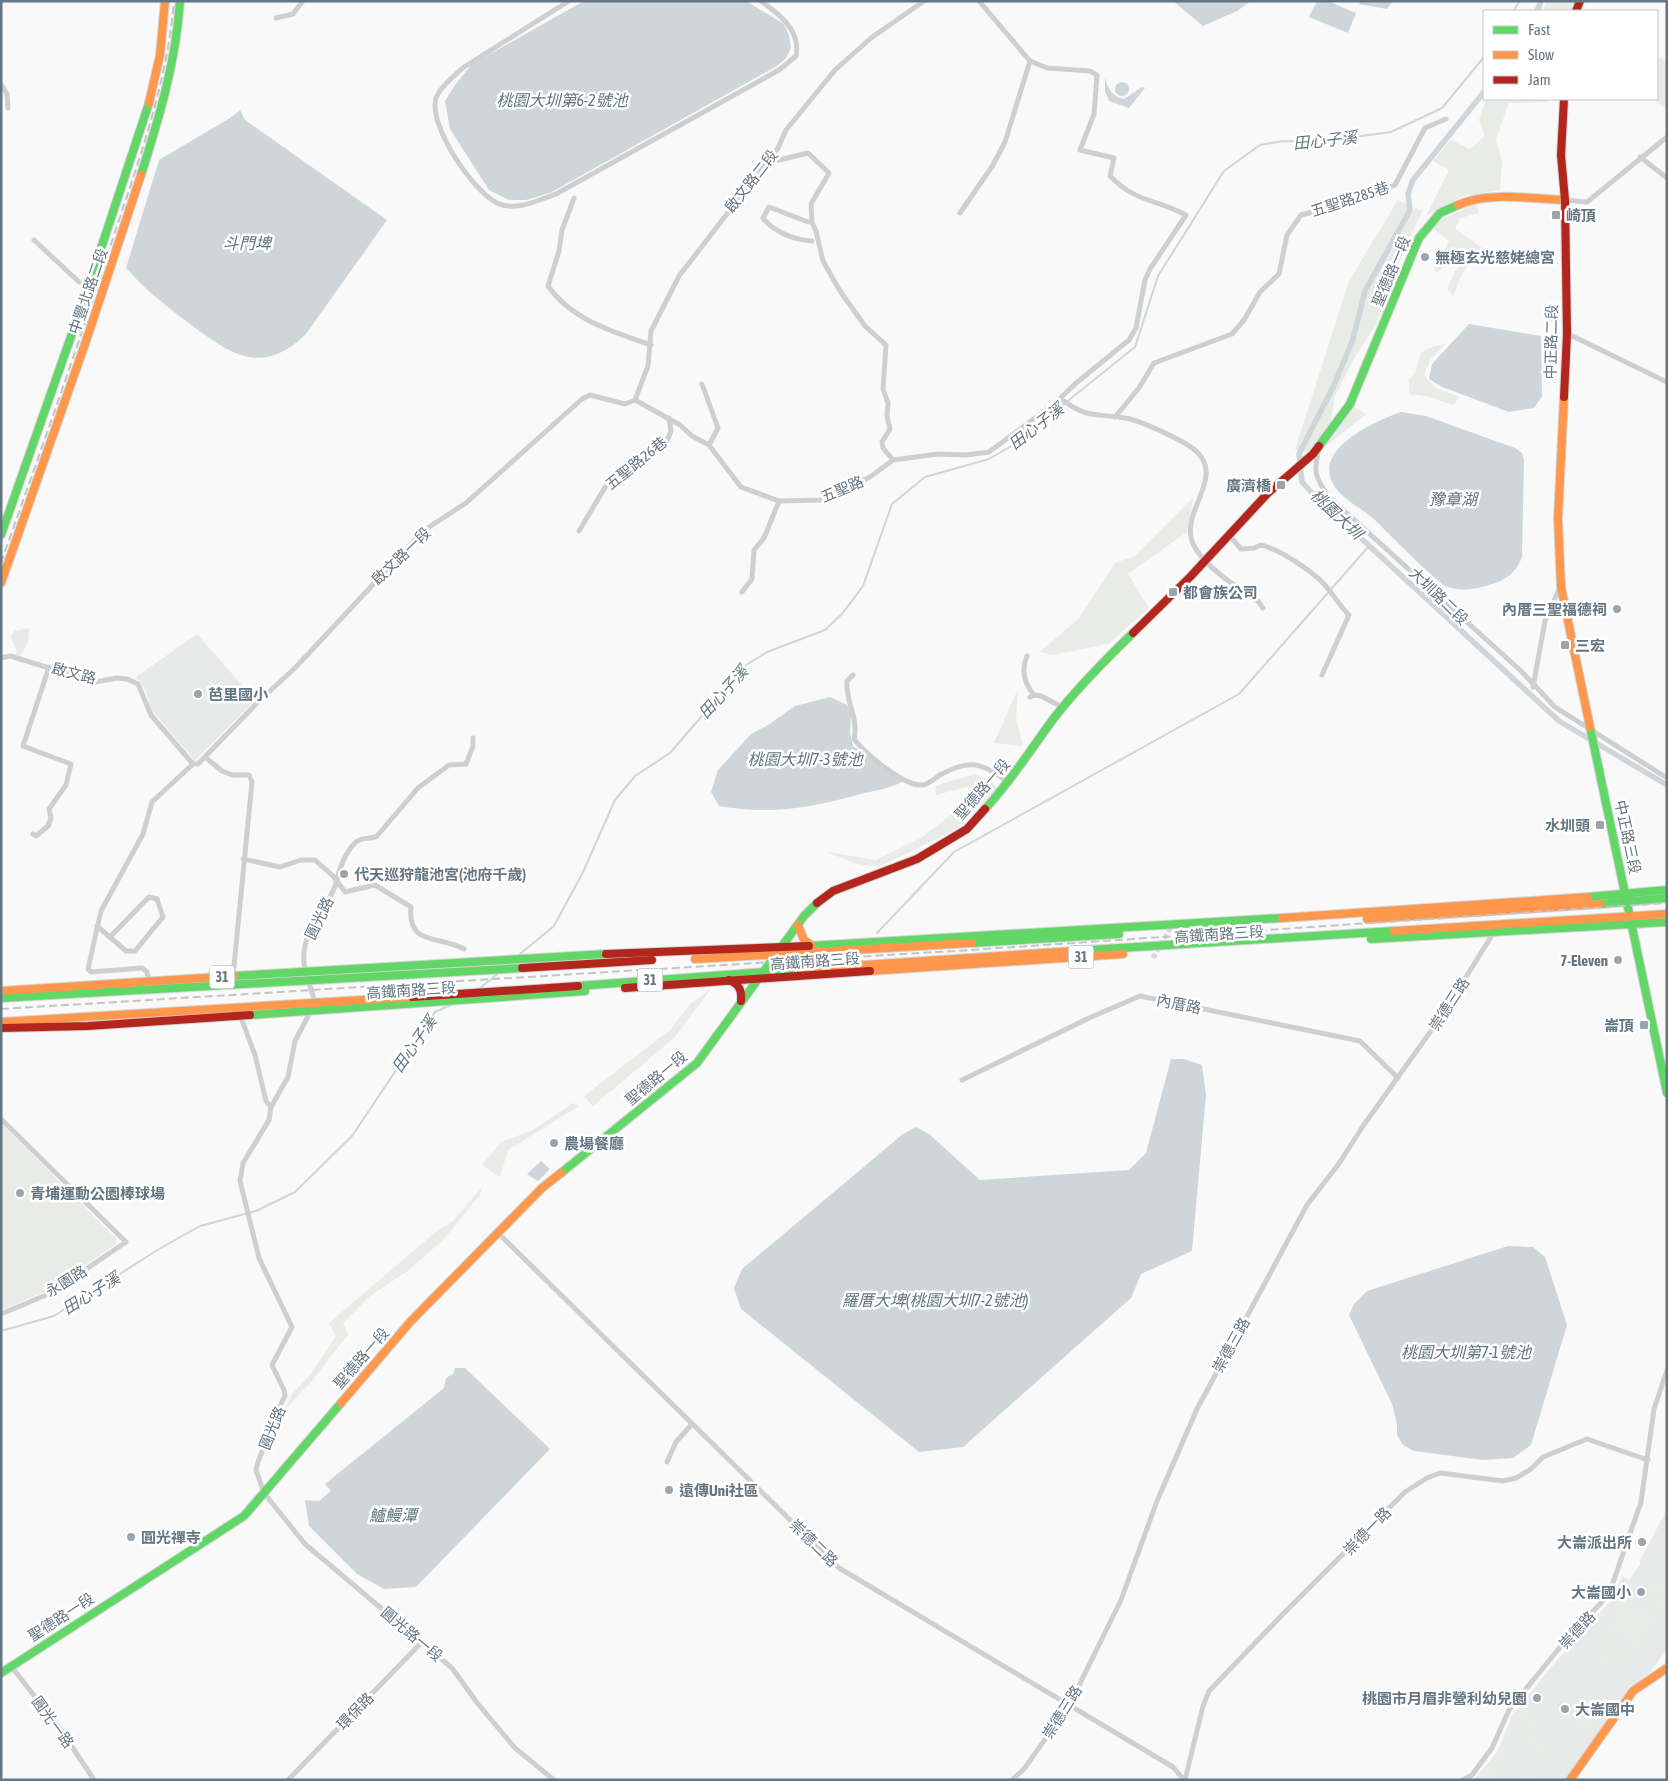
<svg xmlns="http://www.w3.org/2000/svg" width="1668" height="1781" viewBox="0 0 1668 1781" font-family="'Asap Condensed','Noto Sans TC',sans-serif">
  <rect width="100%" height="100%" fill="#f9f9f9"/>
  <g fill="#e8e9e9">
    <polygon points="29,628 28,642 23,652 20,656 15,655 17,651 11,637 14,631"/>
    <polygon points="197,634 255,700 195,761 151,709 145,689 136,677"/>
    <polygon points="1667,1510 1667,1649 1650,1673 1629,1687 1565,1780 1474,1780 1497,1752 1513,1713 1570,1645 1610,1602 1623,1576 1629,1580 1641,1563 1639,1562"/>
  </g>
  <g fill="#e8ebe6" fill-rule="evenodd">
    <polygon points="1547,1 1574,1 1570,11 1543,11"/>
    <polygon points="1657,57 1663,59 1667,64 1667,111 1654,99 1657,99"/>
    <polygon points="1486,99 1549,99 1549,102 1509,103 1496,139 1502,162 1500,190 1463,196 1426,216 1449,170 1433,161 1451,140 1470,149 1485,136 1479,120"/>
    <polygon points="1398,200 1422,211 1399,262 1376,325 1356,355 1335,396 1330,425 1310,452 1295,450 1349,281"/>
    <polygon points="1475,203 1479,213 1460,218 1455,229 1482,248 1462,274 1453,296 1447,288 1465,252 1460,248 1451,260 1437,273 1434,270 1449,241 1433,228 1441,220"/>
    <path d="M1445 344 1430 360 1424 375 1436 388 1460 397 1453 405 1426 396 1409 394V379C1428 365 1405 350 1445 344Z"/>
    <polygon points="1353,406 1366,414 1325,447"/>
    <polygon points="1193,498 1187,532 1128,574 1149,608 1108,644 1053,655 1040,652 1078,619 1115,563 1135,556"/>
    <polygon points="1018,689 1016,719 1023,746 994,743"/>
    <polygon points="975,774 991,781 998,788 955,830 878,867 857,864 827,852 876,860 921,838 979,793 970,786 936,795 935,786"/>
    <polygon points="711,989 674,1038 593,1106 584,1096 670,1030 691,1003"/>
    <polygon points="573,1103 579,1106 508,1150 500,1177 482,1165 501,1142 533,1130"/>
    <polygon points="1,1123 117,1239 116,1244 49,1290 1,1310"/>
    <polygon points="483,1186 479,1196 444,1239 409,1270 370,1296 343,1323 348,1334 312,1381 285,1409 293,1393 310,1375 336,1336 329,1323 438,1230 452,1222"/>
    <polygon points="1652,1576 1667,1586 1662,1597 1645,1587"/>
    <path d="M1640 1589 1651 1591 1660 1601 1665 1593 1667 1602 1623 1674 1618 1671 1625 1659 1610 1654C1606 1650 1603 1645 1603 1640 1603 1628 1628 1591 1640 1589ZM1639 1595 1647 1596 1653 1601 1652 1613 1632 1601ZM1612 1634 1632 1646V1647L1625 1652 1615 1651 1610 1642Z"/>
    <polygon points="1601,1650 1619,1662 1612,1672 1594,1659"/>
    <polygon points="1578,1696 1604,1714 1587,1737 1560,1719"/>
    <polygon points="1522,1704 1541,1721 1532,1732 1513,1715"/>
    <path d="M1524 1731 1536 1736 1545 1747 1551 1739 1557 1743 1532 1780H1523L1538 1758V1751L1532 1743 1522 1739 1514 1743 1491 1780H1483L1484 1773C1493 1760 1505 1733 1524 1731Z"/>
  </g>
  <g fill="#ced6d9">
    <polygon points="584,1 746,1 784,24 789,35 791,48 786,58 777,66 550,193 526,200 509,200 489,190 450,129 445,101 455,85 472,64"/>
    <polygon points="1173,1 1251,1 1237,11 1203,26"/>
    <polygon points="1317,1 1328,1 1356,13 1348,33 1309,17"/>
    <polygon points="1361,1 1393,1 1387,9 1359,4"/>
    <path d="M1105 77C1108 89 1112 97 1124 99L1142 87 1145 88 1129 108 1109 101 1105 91Z"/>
    <circle cx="1122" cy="89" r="7"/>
    <path d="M240 110 245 120 387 220 306 334C260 379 228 352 186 321 164 304 144 289 126 268L159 160 230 118Z"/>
    <polygon points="1469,324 1541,336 1542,396 1534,408 1509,412 1442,387 1429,379 1432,364"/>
    <path d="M1401 412 1426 416 1515 448 1522 453 1524 460 1522 557C1516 573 1505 581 1489 585 1475 589 1463 592 1448 587 1438 584 1387 532 1375 520 1361 507 1334 496 1330 476 1322 445 1378 420 1401 412Z"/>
    <path d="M830 697 847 705 851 714 850 733 853 746 902 782C888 789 872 791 857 795 808 808 770 815 719 806L711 792 718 770 751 734 768 725 795 706Z"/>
    <polygon points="1171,1059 1184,1059 1202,1065 1206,1095 1192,1251 1141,1274 1131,1298 963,1447 919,1452 741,1309 734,1288 742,1269 903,1134 916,1127 929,1134 980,1180 1129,1170 1146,1153"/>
    <polygon points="541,1161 550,1169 538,1181 527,1174"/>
    <polygon points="1508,1246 1533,1247 1545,1257 1567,1325 1531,1445 1513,1458 1483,1460 1414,1451 1403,1445 1397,1435 1397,1424 1392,1404 1349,1315 1354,1304 1367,1291"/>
    <polygon points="455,1368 465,1368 550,1449 416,1587 384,1589 357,1574 309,1526 305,1500 319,1501 331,1491 325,1484 444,1388 446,1378 453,1374"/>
  </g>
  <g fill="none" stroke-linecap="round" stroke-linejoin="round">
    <g stroke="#ced6d9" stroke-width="2">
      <polyline points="1514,11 1519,1"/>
      <polyline points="877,933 954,852 1239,694 1369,546"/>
      <polyline points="520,954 554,926 583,872 615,800 635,776 670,753 746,665 767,652 825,630 842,614 863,586 892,504 925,477 989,459 1013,445 1135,347 1158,276 1224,171 1260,145 1283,141 1317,142 1391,132 1442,108 1484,57"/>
      <polyline points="480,988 500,972"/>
      <polyline points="1,1331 54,1316 159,1249 200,1226 256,1211 295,1192 352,1136 435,1012 453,1004"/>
    </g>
    <g stroke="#ced6d9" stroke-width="5.5">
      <polyline points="1537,11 1541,1"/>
      <polyline points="1484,92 1413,180 1408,194 1410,210 1365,291 1353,339 1335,383 1299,454 1302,482 1312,493 1559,721 1667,785"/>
    </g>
    <polyline stroke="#d4d8dc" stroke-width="5" stroke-dasharray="5 2.5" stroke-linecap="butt" points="1153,958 1175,920"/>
    <g stroke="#d5d6d7" stroke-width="10">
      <g id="fast">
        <path d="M141 175C159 118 176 62 180 1"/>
        <polyline points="1319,446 1350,404 1419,238 1440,213 1458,205"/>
        <polyline points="1,535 86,294 149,103"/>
        <polyline points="1590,727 1667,1093"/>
        <path d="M985 809C1011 781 1031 749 1054 718 1078 687 1105 660 1133 633"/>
        <polyline points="1588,897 1667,890"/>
        <polyline points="1600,904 1667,898"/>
        <polyline points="1371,939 1667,922"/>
        <polyline points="972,943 1119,934"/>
        <polyline points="809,946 1282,918"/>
        <polyline points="1088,950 1394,931"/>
        <polyline points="234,976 606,954"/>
        <polyline points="578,986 804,969"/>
        <polyline points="1,998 522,968"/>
        <polyline points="250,1015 585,991"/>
        <polyline points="561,1173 697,1063 804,916 817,903"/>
        <polyline points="1,1673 244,1516 341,1403"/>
      </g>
    </g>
    <g stroke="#d5d6d7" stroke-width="10">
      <g id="slow">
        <polyline points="149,103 160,55 165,1"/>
        <path d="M1458 205C1489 191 1532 199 1565 200"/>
        <polyline points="1564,397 1558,519 1561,587 1590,727"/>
        <polyline points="1,583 85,344 141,175"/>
        <polyline points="1282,918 1588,897"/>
        <polyline points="1367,919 1600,904"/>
        <polyline points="798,925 804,940 811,945"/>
        <polyline points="1394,931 1667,914"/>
        <polyline points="695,959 972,943"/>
        <polyline points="804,969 1088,950"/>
        <polyline points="870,971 1123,954"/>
        <polyline points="1,991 234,976"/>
        <polyline points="1,1022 412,997"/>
        <polyline points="341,1403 411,1321 542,1188 561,1173"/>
        <polyline points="1570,1780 1633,1691 1667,1668"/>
      </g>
    </g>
    <g stroke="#d5d6d7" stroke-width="10">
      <g id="jam">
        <polyline points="1576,11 1580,1"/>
        <polyline points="1564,397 1567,334 1565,200 1561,155 1564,99"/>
        <polyline points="1133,633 1190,577 1268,493 1313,454 1319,446"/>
        <polyline points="817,903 833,891 917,859 967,829 985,809"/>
        <polyline points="606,954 809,946"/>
        <polyline points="522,968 652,960"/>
        <path d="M729 980C739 984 742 990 741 1001"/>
        <polyline points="625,988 870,971"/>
        <polyline points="412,997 578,986"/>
        <polyline points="1,1028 88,1026 250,1015"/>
      </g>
    </g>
    <g stroke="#cecfd0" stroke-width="5">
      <path d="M569 1 464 67C455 75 440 87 436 98 428 126 473 191 497 203 515 212 539 200 556 194L779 70 796 56C801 30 779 14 761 1"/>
      <polyline points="276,18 293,14 303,1"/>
      <polyline points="1,84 7,94 8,108"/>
      <polyline points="1640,157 1667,178"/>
      <polyline points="768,160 771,162 808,153 829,173 811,204 812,223 816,231 823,261 840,291 865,326 886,345 883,389 888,403 887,416 890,429 882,442 883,448 893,460"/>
      <path d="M574 198 562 230 559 251 548 286C572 320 613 332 651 345"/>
      <polyline points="1565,200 1587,202 1667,137"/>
      <polyline points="960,213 993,165 1005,142 1030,61"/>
      <path d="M808 222 769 207 763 218C773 232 795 240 812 241"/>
      <polyline points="34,240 79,282"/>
      <polyline points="1566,333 1667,382"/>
      <polyline points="702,384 718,428 709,445"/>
      <path d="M1061 399C1088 419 1095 413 1125 418 1139 420 1186 441 1197 452 1223 477 1185 508 1191 537 1195 561 1239 589 1258 601L1263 608"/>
      <path d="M635 400 680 425 692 436 709 445 741 487 779 501 821 500 870 477 893 460 938 454 966 455 989 452 1054 404 1075 384 1129 340 1136 328 1145 280 1150 269 1186 215C1157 199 1136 203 1110 176L1114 158 1080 150 1094 114 1097 75 1090 71 1047 68 1030 61 979 1"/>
      <polyline points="635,400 648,366 651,331 679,276 778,148 786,130 835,70 871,38 924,1"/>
      <polyline points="1115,417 1139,388 1154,363 1232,334 1244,320 1260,292 1279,274 1287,235 1301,215 1331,207 1395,185 1425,128 1446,119"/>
      <path d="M1319 448C1313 471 1315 478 1329 497L1521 671 1555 707 1667 778"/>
      <polyline points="579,531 607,484 646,459 667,441 671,431 669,418"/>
      <path d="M1229 535 1241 549 1254 548 1261 545C1279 549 1312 571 1324 584 1333 594 1339 605 1349 615L1322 675"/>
      <polyline points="742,592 752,579 754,550 764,538 779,501"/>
      <path d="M1027 656C1021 670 1024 683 1034 695"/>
      <polyline points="1,658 10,656 95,682 117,678 127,679 138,684 151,715 193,764"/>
      <path d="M853 675 847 681C845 701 859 718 854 739 866 754 904 787 923 785 929 784 935 778 940 775 970 758 983 763 1009 783"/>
      <polyline points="1533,687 1545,621 1560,587"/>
      <polyline points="1030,697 1034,695 1041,696 1062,707"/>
      <path d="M473 738V746L466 764 449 765 418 788 377 836C370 840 363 836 356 842 343 855 340 869 335 886 327 909 307 926 304 952 302 969 311 986 315 1003L295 1041 288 1077 271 1107 269 1120 243 1163 240 1181 259 1258 292 1327 272 1365 284 1390 285 1396 266 1434 265 1444 258 1462 256 1470 264 1493 305 1544 452 1668 478 1704 515 1748 554 1780"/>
      <polyline points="205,757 222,771 232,775 249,775 252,782 233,976"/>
      <polyline points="33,834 36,836 48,826 51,818 49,809 66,785 71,764 23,746 49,667"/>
      <path d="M243 859 280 867 301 860H315L333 876 345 892 375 885 411 907C407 947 441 935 464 949"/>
      <polyline points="97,926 126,951 135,951 163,917 157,899 149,897 110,937"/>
      <polyline points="149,981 147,972 142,968 91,972 88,969 101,911 143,834 152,802 193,764 198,764 260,700 295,668 423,531 466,503 582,399 590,395 625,404 635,400"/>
      <polyline points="240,1015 255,1055 266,1101 271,1107"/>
      <polyline points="962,1080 1089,1018 1140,996 1360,1041 1398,1078"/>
      <polyline points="1,1119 126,1242 51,1293 1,1314"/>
      <polyline points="498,1233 839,1568 1173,1767 1184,1780"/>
      <polyline points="667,1462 676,1442 692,1424"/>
      <polyline points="11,1666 61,1730 94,1780"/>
      <polyline points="288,1780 422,1642"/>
      <polyline points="1012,1780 1024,1769 1070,1704 1121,1600 1157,1501 1197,1409 1307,1205 1338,1165 1363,1126 1443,1014 1494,932"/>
      <polyline points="1185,1780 1203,1706 1209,1691 1283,1614 1405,1492 1427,1478 1440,1473 1503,1481 1516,1478 1531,1469 1543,1457 1587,1439 1648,1460"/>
      <polyline points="1463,1780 1472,1775 1492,1748 1509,1710 1556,1652 1609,1594 1641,1502 1654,1409 1667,1370"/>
    </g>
    <use href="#fast" stroke="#63d668" stroke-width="8"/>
    <use href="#slow" stroke="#ff974d" stroke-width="8"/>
    <use href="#jam" stroke="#b3261e" stroke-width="8"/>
    <g stroke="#c3c5c6" stroke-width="2" stroke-dasharray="8 4" stroke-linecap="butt">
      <path d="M1 563C39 455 78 347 113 238 139 160 167 84 174 1"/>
      <polyline points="1,1009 970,950 1667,903"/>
    </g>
  </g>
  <g fill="#99a4ac" stroke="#fff" stroke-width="2">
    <rect x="1551" y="210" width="10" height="10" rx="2.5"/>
    <circle cx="1425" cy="257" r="5"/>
    <rect x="1276" y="480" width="10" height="10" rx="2.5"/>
    <rect x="1168" y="587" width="10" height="10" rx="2.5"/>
    <circle cx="1617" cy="609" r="5"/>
    <rect x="1560" y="640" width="10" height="10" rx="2.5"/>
    <circle cx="198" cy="694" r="5"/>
    <rect x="1595" y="820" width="10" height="10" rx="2.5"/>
    <circle cx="344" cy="874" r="5"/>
    <circle cx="1618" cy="960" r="5"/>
    <rect x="1639" y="1020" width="10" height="10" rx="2.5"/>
    <circle cx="554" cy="1143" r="5"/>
    <circle cx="20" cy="1193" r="5"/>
    <circle cx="669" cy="1490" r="5"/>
    <circle cx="131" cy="1537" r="5"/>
    <circle cx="1642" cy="1542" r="5"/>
    <circle cx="1641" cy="1592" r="5"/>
    <circle cx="1537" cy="1698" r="5"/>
    <circle cx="1565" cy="1709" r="5"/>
  </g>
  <g text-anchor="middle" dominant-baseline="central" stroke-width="5" stroke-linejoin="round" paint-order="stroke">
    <g fill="#fff" stroke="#939fa8" stroke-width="1">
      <rect x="1068.5" y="945.5" width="25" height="23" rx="4"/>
      <rect x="209.5" y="965.5" width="25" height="23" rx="4"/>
      <rect x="637.5" y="968.5" width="25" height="23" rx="4"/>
    </g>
    <g font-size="14" font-weight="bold" fill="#657683">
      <text x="1081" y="957">31</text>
      <text x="222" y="977">31</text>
      <text x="650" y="980">31</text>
    </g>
    <g font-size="15" fill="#657683" stroke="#fff">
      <text transform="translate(751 181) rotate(-52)">啟文路二段</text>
      <text transform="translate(1350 199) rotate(-18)">五聖路285巷</text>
      <text transform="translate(1391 271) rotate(-67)">聖德路一段</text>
      <text transform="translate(88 291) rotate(-71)">中豐北路二段</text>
      <text transform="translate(1551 342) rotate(-89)">中正路二段</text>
      <text transform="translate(636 463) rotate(-39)">五聖路26巷</text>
      <text transform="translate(842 489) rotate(-23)">五聖路</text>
      <text transform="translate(401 556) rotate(-44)">啟文路一段</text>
      <text transform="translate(1439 596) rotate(44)">大圳路二段</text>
      <text transform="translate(74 673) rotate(14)">啟文路</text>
      <text transform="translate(982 789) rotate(-49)">聖德路一段</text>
      <text transform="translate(1628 837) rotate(78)">中正路三段</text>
      <text transform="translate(319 918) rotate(-64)">圓光路</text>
      <text transform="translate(1219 934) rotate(-4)">高鐵南路三段</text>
      <text transform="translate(815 961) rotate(-4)">高鐵南路三段</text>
      <text transform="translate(411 990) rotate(-4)">高鐵南路三段</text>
      <text transform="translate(1179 1004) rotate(11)">內厝路</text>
      <text transform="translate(1449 1004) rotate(-57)">崇德三路</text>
      <text transform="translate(656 1078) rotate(-40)">聖德路一段</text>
      <text transform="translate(66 1281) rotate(-32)">永園路</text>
      <text transform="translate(1231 1345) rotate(-61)">崇德三路</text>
      <text transform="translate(361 1358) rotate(-49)">聖德路一段</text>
      <text transform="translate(272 1428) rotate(-68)">圓光路</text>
      <text transform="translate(1367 1531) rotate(-46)">崇德一路</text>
      <text transform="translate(814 1543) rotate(44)">崇德二路</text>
      <text transform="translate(61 1617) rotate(-33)">聖德路一段</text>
      <text transform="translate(1577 1630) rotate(-47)">崇德路</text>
      <text transform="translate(412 1634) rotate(40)">圓光路一段</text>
      <text transform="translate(355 1711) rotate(-46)">環保路</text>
      <text transform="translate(1062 1712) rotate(-58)">崇德三路</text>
      <text transform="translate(53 1722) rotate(54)">圓光一路</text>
    </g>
    <g font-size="15" font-weight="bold" fill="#657683" stroke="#fff" text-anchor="start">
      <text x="1566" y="215">崎頂</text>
      <text x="1435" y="257">無極玄光慈姥總宮</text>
      <text x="1271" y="485" text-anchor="end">廣濟橋</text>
      <text x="1183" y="592">都會族公司</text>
      <text x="1607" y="609" text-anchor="end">內厝三聖福德祠</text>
      <text x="1575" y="645">三宏</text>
      <text x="208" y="694">芭里國小</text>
      <text x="1590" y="825" text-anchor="end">水圳頭</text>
      <text x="354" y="874">代天巡狩龍池宮(池府千歲)</text>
      <text x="1608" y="960" text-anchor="end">7-Eleven</text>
      <text x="1634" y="1025" text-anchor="end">崙頂</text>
      <text x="564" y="1143">農場餐廳</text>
      <text x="30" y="1193">青埔運動公園棒球場</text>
      <text x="679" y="1490">遠傳Uni社區</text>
      <text x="141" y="1537">圓光禪寺</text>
      <text x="1632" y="1542" text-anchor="end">大崙派出所</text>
      <text x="1631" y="1592" text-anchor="end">大崙國小</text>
      <text x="1527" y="1698" text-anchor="end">桃園市月眉非營利幼兒園</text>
      <text x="1575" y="1709">大崙國中</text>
    </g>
    <g font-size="16" font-style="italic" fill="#60757c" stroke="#fff">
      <text x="562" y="100">桃園大圳第6-2號池</text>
      <text transform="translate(1325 140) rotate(-6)">田心子溪</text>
      <text x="247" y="243">斗門埤</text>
      <text transform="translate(1036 426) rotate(-38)">田心子溪</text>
      <text x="1453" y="499">豫章湖</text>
      <text transform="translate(1337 514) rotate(43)">桃園大圳</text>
      <text transform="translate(723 692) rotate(-48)">田心子溪</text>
      <text x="805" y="759">桃園大圳7-3號池</text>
      <text transform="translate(414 1044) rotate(-55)">田心子溪</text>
      <text transform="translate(91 1293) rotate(-32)">田心子溪</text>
      <text x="935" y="1300">羅厝大埤(桃園大圳7-2號池)</text>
      <text x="1466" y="1352">桃園大圳第7-1號池</text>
      <text x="393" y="1515">鱸鰻潭</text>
    </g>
  </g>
  <rect width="1668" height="1781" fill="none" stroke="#657683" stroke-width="5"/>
  <rect x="1483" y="10" width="175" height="90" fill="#ffffff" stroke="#c1c8cd"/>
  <rect x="1493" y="26" width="25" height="8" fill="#63d668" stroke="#c1c8cd"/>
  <text x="1528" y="35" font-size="15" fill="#657683">Fast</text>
  <rect x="1493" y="51" width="25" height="8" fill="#ff974d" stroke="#c1c8cd"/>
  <text x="1528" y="60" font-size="15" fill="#657683">Slow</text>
  <rect x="1493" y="76" width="25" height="8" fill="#b3261e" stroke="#c1c8cd"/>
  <text x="1528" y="85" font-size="15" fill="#657683">Jam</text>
</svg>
